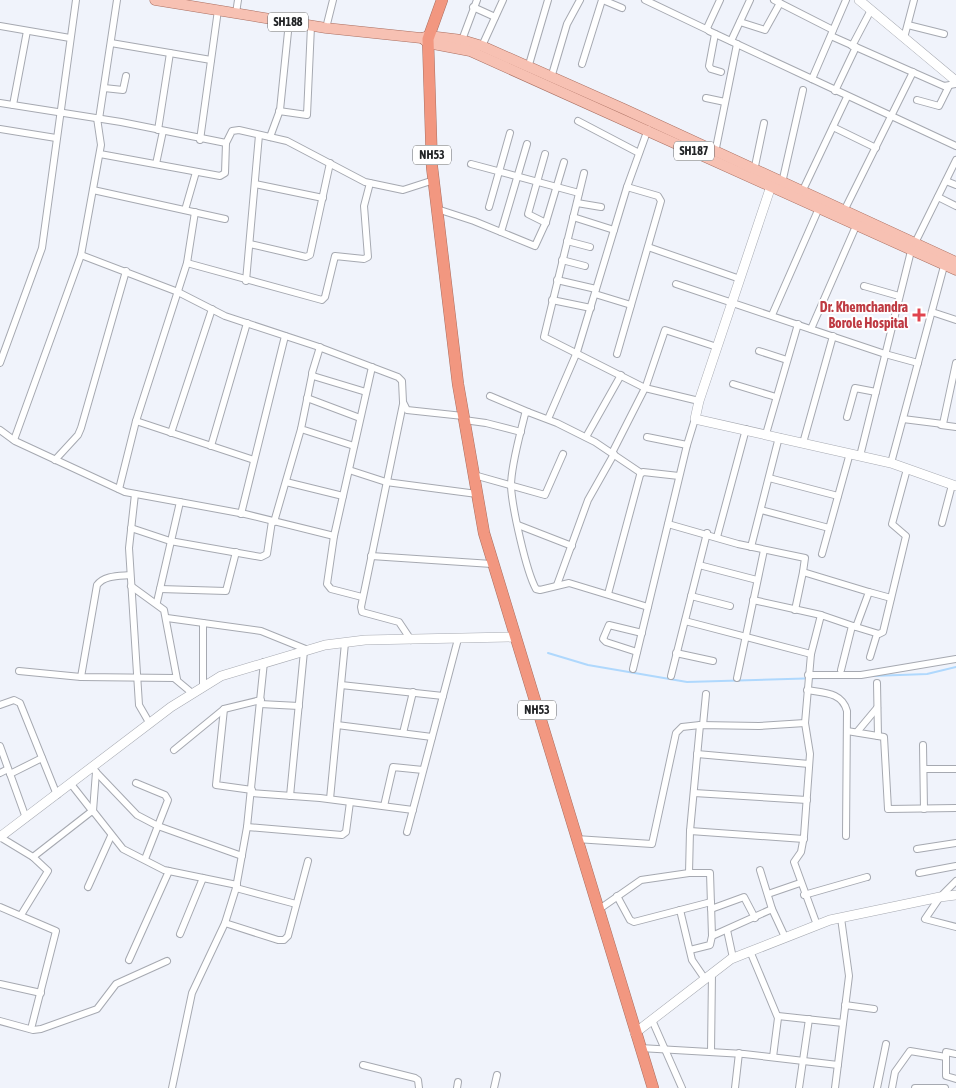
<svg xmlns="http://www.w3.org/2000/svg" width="956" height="1088" viewBox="0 0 956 1088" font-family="'Asap Condensed',sans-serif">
  <rect width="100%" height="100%" fill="#f0f3fb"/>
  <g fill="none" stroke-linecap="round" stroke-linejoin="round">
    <g stroke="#afd8fd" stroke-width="2">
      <polyline points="548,653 588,665 687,682 822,678"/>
      <polyline points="872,676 927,674 956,667"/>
    </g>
    <g stroke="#a6a9b1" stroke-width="8">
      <g id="street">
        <polyline points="603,0 622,8"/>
        <polyline points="645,0 708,30"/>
        <polyline points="720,0 707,28 709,31 812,79 846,0"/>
        <polyline points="774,0 833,30"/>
        <polyline points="473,7 495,17"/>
        <polyline points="236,13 238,0"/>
        <polyline points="740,22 765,30 780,3"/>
        <polyline points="908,25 944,34"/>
        <polyline points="0,26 70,38"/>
        <polyline points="326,28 333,0"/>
        <polyline points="715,34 709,66 711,69 721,72"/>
        <polyline points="831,36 944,86 956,84"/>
        <polyline points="904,38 914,0"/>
        <polyline points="462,40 477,0"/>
        <polyline points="731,41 750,0"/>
        <polyline points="111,43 211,60"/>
        <polyline points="482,46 503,0"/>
        <polyline points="852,46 871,10"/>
        <polyline points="582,64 602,0"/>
        <polyline points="528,68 548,0"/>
        <polyline points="551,78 567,24 580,0"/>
        <polyline points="812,79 956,146"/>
        <polyline points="104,88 123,90 126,76"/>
        <polyline points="835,91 856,47"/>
        <polyline points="706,98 725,102"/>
        <polyline points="917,100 939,106 949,86"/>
        <polyline points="0,103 121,122 226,143 232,131 239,130 287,141 365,182 403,190 434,180"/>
        <polyline points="13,105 27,31"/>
        <polyline points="279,111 307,115 311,26"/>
        <polyline points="99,119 117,0"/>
        <polyline points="578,121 639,153"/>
        <polyline points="833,127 876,148"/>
        <polyline points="0,129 56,138"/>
        <polyline points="158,130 170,53"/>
        <polyline points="270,137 280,110 289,22"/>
        <polyline points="200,140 218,10"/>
        <polyline points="715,153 737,44"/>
        <polyline points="100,154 220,176 225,173 226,143"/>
        <polyline points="545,154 528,214 546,223"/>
        <polyline points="156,164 163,131"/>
        <polyline points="471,164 579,193"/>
        <polyline points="754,171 764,123"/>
        <polyline points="584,173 544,337 645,388 699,401"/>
        <polyline points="946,181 956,185"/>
        <polyline points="782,183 803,90"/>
        <polyline points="255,184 323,198"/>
        <polyline points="93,190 225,219"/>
        <polyline points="802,192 847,97"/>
        <polyline points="938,197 956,206"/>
        <polyline points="577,203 601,207"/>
        <polyline points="489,207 510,133"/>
        <polyline points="437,209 474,221 535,246 546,222 564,162"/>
        <polyline points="185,210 196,172"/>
        <polyline points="844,211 913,72"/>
        <polyline points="573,217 614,230"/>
        <polyline points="501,232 527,144"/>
        <polyline points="567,241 590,247"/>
        <polyline points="915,243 956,160"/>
        <polyline points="250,244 306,257 310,255 330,163"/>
        <polyline points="648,247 740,279"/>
        <polyline points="81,255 178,292 225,316 316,346 398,377 402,381 403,402 407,410 463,416"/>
        <polyline points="562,260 585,266"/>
        <polyline points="187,263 322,300 325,297 335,256 364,259 368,257 364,206 370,183"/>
        <polyline points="557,280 596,289"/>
        <polyline points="246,281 259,135"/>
        <polyline points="676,284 885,354 918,363"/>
        <polyline points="864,286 899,296"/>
        <polyline points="595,294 631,305"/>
        <polyline points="552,300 591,308"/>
        <polyline points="932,312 956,320"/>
        <polyline points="772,315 819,208"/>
        <polyline points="811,329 856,226"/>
        <polyline points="320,347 312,373 313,376 366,392"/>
        <polyline points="759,351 787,360"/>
        <polyline points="617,354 661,201 658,196 627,187"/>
        <polyline points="0,363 42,248 76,0"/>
        <polyline points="312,375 301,429 354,446"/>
        <polyline points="733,384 776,397"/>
        <polyline points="490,396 528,412"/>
        <polyline points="307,398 360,418"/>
        <polyline points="403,404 361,607 362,612 399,622 411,640"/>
        <polyline points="847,417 855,388 876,392"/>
        <polyline points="548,419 577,352 627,187 648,129"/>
        <polyline points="903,419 943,424 956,363"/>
        <polyline points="464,420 486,423 521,432"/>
        <polyline points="136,421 254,460"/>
        <polyline points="941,425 956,427"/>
        <polyline points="0,430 15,441 125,492 245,514 334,536"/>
        <polyline points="171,433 212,309"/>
        <polyline points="766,434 798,324"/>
        <polyline points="586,437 621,375"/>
        <polyline points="647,437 687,445"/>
        <polyline points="14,440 81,255 101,145 97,118"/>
        <polyline points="803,443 833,336"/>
        <polyline points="211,446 247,323"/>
        <polyline points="612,453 646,386 665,330 717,347"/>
        <polyline points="860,456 911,251"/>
        <polyline points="55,460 78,435 81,428 126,271"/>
        <polyline points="891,463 944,266"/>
        <polyline points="349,470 386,482 477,494"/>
        <path d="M641 473 595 442 557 423 528 412 525 414C520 435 511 465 511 486 512 507 526 571 536 589L540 590 569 583 648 607"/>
        <polyline points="474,475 545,495 563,454"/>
        <polyline points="769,478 838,496"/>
        <polyline points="286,482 343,496"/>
        <polyline points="119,489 136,421 187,263 195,212"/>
        <polyline points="135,494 129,548 139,705 150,724"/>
        <polyline points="761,510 829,528"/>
        <polyline points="241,514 285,336"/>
        <polyline points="274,522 301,429"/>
        <polyline points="942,523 952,485"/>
        <polyline points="668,524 738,544 805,558 803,572 869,592 856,627 821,615 811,654 805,723 759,726 700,725 690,831 689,873 710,873 712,936 772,909 785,937"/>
        <polyline points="518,525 572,546"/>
        <polyline points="131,528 170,541 261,557 267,554 272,521"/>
        <polyline points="717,537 746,429"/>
        <polyline points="751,547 779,437"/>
        <polyline points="822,554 850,453"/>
        <polyline points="371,556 492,564"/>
        <polyline points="699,565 757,580"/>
        <polyline points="557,585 588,500 614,454"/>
        <polyline points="131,586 164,610 177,679"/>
        <polyline points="160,589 226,591 236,552"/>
        <polyline points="869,592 891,598"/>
        <polyline points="608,594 640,475 643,472 679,476"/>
        <polyline points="691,596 730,606"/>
        <polyline points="362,597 331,589 327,584 334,536 372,367"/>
        <polyline points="753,600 821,615"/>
        <polyline points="157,602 180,502"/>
        <polyline points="795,610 803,572"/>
        <polyline points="167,618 261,631 308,650"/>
        <polyline points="685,621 811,654"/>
        <polyline points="856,627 879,634 883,632 906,536 892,524 907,469"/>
        <polyline points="637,652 606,642 603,639 609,625 642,633"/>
        <polyline points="676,653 713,661"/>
        <polyline points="870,657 877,634"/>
        <polyline points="633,669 687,445 695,419"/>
        <polyline points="841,670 852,626"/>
        <polyline points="19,671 81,677 174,678 192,693"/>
        <polyline points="808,675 861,675 956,659"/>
        <polyline points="671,676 707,533"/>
        <path d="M81 677 97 585C104 575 120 576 130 575"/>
        <polyline points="737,678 764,550"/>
        <polyline points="877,683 878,736"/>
        <polyline points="341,685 443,696"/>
        <polyline points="203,686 203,623"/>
        <path d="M807 690C824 693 842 692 847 711L846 836"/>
        <polyline points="260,704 299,706"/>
        <polyline points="0,705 14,700 20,703 57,795"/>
        <polyline points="224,709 216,785 252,790"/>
        <polyline points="805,723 810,754 804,836 801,852 794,862 817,925"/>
        <polyline points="337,725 432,737"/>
        <polyline points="703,725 706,694"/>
        <polyline points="847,731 884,737 888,809 956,808"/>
        <polyline points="857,732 877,708"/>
        <polyline points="403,733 413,692"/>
        <polyline points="923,745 924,809"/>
        <polyline points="0,746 26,818"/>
        <polyline points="174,750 224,709 261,700"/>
        <polyline points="697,754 809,764"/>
        <polyline points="924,769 956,769"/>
        <polyline points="95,771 137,815 158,826 242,856"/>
        <polyline points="96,772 93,811 123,849 164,870 237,885"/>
        <polyline points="0,773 8,769"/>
        <polyline points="10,774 42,758"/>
        <polyline points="136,783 165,795 168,800 145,859"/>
        <polyline points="71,784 93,812"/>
        <polyline points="251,793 320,798 413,810"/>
        <polyline points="694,793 807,800"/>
        <polyline points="290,796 304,651"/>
        <polyline points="330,799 345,643"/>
        <polyline points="384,806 393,767 423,770"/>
        <polyline points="247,827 342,835 346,832 350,802"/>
        <polyline points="690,831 804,839"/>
        <polyline points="407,832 458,639"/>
        <polyline points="0,837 33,857 48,871 21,915"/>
        <polyline points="576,839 652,844 676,733 682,727 700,725"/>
        <polyline points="917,849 956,843"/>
        <polyline points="33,857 92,811"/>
        <polyline points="760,870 772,909"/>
        <polyline points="919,873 956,866"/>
        <polyline points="956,881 940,897 925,919 956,927"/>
        <polyline points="88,887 111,836"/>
        <polyline points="236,888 296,904"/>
        <polyline points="768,894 800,883"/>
        <polyline points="804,895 867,877"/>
        <polyline points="617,896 630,920 634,922 711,902"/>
        <polyline points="0,907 56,931 31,1029"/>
        <polyline points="711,909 744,897 755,918"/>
        <polyline points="598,910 641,880 689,873"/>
        <polyline points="680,910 692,960 705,979"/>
        <polyline points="225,923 278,940 284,940 288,936 308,861"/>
        <polyline points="727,930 733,958"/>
        <polyline points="180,934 203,878"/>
        <polyline points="690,950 710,945 712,936"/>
        <polyline points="750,951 778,1018 773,1057"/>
        <polyline points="129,960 169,871"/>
        <polyline points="0,984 41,993"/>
        <polyline points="845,1005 874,1009"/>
        <polyline points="778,1016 843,1023"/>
        <polyline points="652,1020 682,1088"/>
        <polyline points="0,1021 33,1030 41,1029 97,1009 116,984 167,961"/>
        <polyline points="640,1048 744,1054 838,1065"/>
        <polyline points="711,1052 712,973"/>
        <polyline points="956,1054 946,1052 946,1076 956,1079"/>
        <polyline points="363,1065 415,1078 418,1080 419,1088"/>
        <polyline points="172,1088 192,993 225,923 236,888 247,827 264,662"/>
        <polyline points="457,1088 458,1082"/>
        <polyline points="494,1088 497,1075"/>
        <polyline points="735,1088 739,1053"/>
        <polyline points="799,1088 809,1019"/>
        <polyline points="835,1088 849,976 841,918"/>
        <polyline points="877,1088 886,1044"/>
        <polyline points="892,1088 895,1072 910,1051 946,1057"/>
        <polyline points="915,1088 945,1088"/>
      </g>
    </g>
    <g stroke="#a6a9b1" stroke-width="10">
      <g id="secondary">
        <polyline points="859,0 956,81"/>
        <polyline points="771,186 699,401 695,419 891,463 956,486"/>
        <polyline points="0,837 171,707 221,676 325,645 365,640 515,637"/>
        <polyline points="635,1033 731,959 830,920 940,897 956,895"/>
      </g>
    </g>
    <g stroke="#aa6f61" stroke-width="11">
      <g id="primary">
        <polyline points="155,0 326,28 421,38 429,36 462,40 482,46 624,109 956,262"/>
        <polyline points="422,38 428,43 470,51 956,270"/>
      </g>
    </g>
    <g stroke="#aa6f61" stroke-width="12">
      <polyline id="highway" points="442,0 428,39 432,167 458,384 484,533 653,1088"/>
    </g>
    <use href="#street" stroke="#fff" stroke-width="6"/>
    <use href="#secondary" stroke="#fff" stroke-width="9"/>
    <use href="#primary" stroke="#f7c1b3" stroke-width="10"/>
    <use href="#highway" stroke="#f29780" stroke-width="11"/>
  </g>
  <path fill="#e0444e" stroke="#fff" stroke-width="2" d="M916.5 307.5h5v5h5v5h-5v5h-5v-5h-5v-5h5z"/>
  <g text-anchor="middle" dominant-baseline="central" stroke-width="4" stroke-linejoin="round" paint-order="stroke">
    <g fill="#fff" stroke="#656668" stroke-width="1">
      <rect x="268" y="12.5" width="40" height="19" rx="4"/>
      <rect x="674" y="141.5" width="40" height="19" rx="4"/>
      <rect x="413" y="145.5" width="38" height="19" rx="4"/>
      <rect x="518" y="700.5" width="38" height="19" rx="4"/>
    </g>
    <g font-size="12" font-weight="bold" fill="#232527">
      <text x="288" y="22">SH188</text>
      <text x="694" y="151">SH187</text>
      <text x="432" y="155">NH53</text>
      <text x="537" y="710">NH53</text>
    </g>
    <g font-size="14" font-weight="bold" fill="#be3a42" stroke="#fff" text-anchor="end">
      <text x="908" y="307">Dr. Khemchandra<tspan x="908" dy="16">Borole Hospital</tspan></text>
    </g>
  </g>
</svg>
